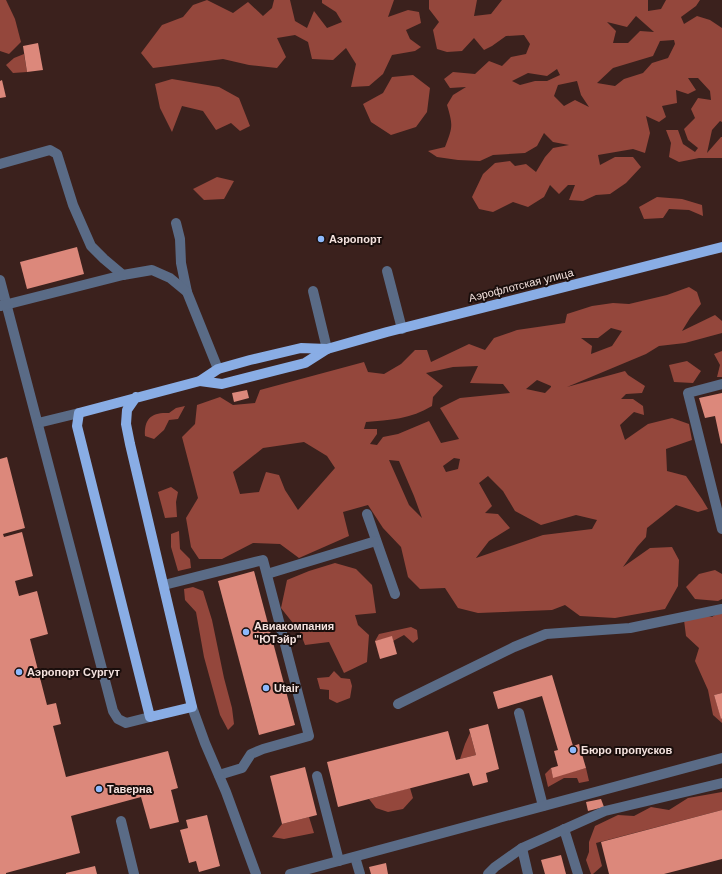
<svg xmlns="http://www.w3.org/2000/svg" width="722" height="874" viewBox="0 0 722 874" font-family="Helvetica,sans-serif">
  <rect width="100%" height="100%" fill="#3b211d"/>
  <g fill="#94473c" fill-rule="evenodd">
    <polygon points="0,0 6,0 15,19 21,42 9,54 0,51"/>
    <polygon points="207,0 233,13 248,2 263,16 272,8 274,0 290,0 295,21 307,28 314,11 327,28 342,22 336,12 322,3 322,0 394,0 388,17 408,10 419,12 421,23 406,30 410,39 421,47 415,51 392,55 383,74 369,86 351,87 356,64 346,48 333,60 312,59 308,42 295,35 277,38 286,57 277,68 249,65 223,59 153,68 141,53 162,25 183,17 193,5"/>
    <path d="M429 0H477L474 16 491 14 502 0H648V11L661 9 666 0H700L696 6 681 17 684 24 697 16 710 20 722 28V122L720 121 712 130 707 153 721 137H722V158H699L679 162 669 157 671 143 666 130H678L683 144 695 152 698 148 688 140 684 129 695 118 691 109 698 98 711 100 710 91 698 78H688L696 90 688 94 676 90 677 103 662 106 666 117 659 122 646 116 650 133 645 153 633 149 598 155 600 165 615 157H633L641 167 626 183 610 194 596 195 583 201 569 200 575 185H568L559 194 550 185 544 197 528 207 513 202 493 212 479 209 472 197 483 174 495 163 510 161 515 166 526 164 536 172 545 157 553 148 569 145 553 142 544 133 537 146 525 153 493 155 480 161 458 160 437 157 428 151 445 147C453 127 453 125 447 105L453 95 466 87 450 88 444 79 453 72 475 74 489 61 502 66 511 57 526 54 530 44 524 35 506 36 492 46 484 50 474 38 462 51 447 52 437 49 433 30 439 22 429 9ZM636 16 654 32 640 31 628 43H613L616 31 607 22 627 27ZM674 40 675 44 668 58 652 63 643 73 624 79 615 86 597 83 613 68 653 56 660 41ZM557 69 560 75 547 81H535L520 85 512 81 528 73 547 76ZM577 81 581 95 589 107 575 100 564 106 554 96 558 85Z"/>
    <polygon points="24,54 27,72 13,73 6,65 14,58"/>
    <polygon points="413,75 430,88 427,112 416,127 391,135 371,122 363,104 383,93 392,77"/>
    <polygon points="172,79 219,87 239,98 250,126 240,131 231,123 216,130 203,111 182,106 172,132 160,108 155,84"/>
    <polygon points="217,177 234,181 224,199 204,200 193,189"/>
    <polygon points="657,197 682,199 702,205 703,216 689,210 669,209 663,218 644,219 639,207"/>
    <path d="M689 287 697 292 701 304 690 318 682 331 715 315 722 321V333L685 343 659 346 646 354 567 387 625 371 628 375 645 386 642 393 626 394 621 399H633L643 406 644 415 634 412 620 425 625 440 648 424 672 418 689 424 692 440 666 449 667 471 686 476 702 499 708 509 698 512 676 505 647 528 646 537 637 547 623 567 650 548 672 547 679 560 678 586 665 609 615 618 580 616 565 605 552 610 478 613 458 608 445 588 420 589 408 577 401 547 383 528 368 505 343 512 349 536 299 558 280 544 253 543 222 559H199L191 547 186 518 198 498 182 437 195 424 197 405 220 397 233 405 255 403 260 390 364 362 368 372 384 374 401 364 415 350H427L431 362 469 344 485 350 494 338 517 330 565 323 567 314 592 306 613 303 629 304 667 295ZM611 328 622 331 612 346 591 354 592 346 581 338H598ZM478 366 470 383 503 384 510 393 460 398 440 408 459 439 441 443 429 421 398 434 383 437 377 445 370 444 377 434V429H364L366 422C389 420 411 419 432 406L433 397 443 386 426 373 453 367ZM537 380 551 386V387L545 393 526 389ZM304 442 327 456 335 468 298 510 285 490 279 475 266 472 259 492 240 494 233 472 263 448ZM454 458 460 459 458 469 446 472 443 466ZM389 460 399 461 414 496 422 518 409 505ZM488 476 503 491 515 511 541 525 576 515 597 520 592 529 543 535 476 558 489 541 510 528 498 514 485 513 492 506 479 483Z"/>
    <polygon points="722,351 722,377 717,377 720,365 714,354"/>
    <polygon points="687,361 701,371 693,383 674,382 669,365"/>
    <path d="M185 406 178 419 169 420 164 430 154 439 145 436C144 418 152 412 169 413L176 408Z"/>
    <polygon points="171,487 178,492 176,502 177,517 165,518 158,492"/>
    <polygon points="179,531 180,549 190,559 191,568 178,571 171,547 171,534"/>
    <polygon points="335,563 356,569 372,585 376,613 355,615 358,625 369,635 367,662 344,673 329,642 305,645 300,632 281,608 287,580 309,571"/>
    <polygon points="715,570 722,574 722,599 718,601 695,599 686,587 699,574"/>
    <polygon points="193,587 203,591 212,620 224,678 232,708 234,724 228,730 220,715 204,657 196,612 185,600 184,589"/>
    <polygon points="722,610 722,693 714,695 721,718 722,718 722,723 713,715 708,690 695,661 699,648 686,636 684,620 697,613 712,617"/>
    <polygon points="411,627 417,630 418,639 413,643 404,635 393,641 392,637 375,641 379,634"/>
    <polygon points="334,671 341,678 350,679 352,686 350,698 337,703 329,699 329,690 320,689 317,678 329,677"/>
    <polygon points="470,733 476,755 460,759 465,744"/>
    <polygon points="551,768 553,777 586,768 589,781 579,783 577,778 564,778 548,787 545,774"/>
    <polygon points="410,788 413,798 403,809 388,812 376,808 369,799"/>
    <polygon points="722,792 722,810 596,843 602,866 593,874 591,874 586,860 589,852 589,842 595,826 618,815 634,816 651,807 669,810 688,798"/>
    <polygon points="309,817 314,833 284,839 272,837 282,824"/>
  </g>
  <g fill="#dc887b">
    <polygon points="38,43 43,70 27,72 23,46"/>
    <polygon points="2,80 6,97 0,98 0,81"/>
    <polygon points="77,247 84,274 27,289 20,262"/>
    <polygon points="247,390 249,398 234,402 232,393"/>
    <polygon points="722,393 722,443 721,444 715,416 705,418 699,398"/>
    <polygon points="7,457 25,528 3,534 4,537 22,532 33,576 15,581 19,596 37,591 48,634 30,639 47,705 56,703 61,724 53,726 66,777 168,751 178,788 171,790 179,822 150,829 141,797 71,816 80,853 6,873 6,874 0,874 0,459"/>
    <polygon points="254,571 295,725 259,735 218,581"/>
    <polygon points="392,636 397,654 380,659 375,641"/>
    <polygon points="552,675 573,746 579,744 586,768 553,778 551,768 558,766 554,751 558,750 542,696 498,709 493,692"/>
    <polygon points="722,693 722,718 721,719 714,695"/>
    <polygon points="488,724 499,769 486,773 488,782 473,786 469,773 338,807 327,762 448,731 456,760 476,755 469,729"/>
    <polygon points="305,767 317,815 282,824 270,776"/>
    <polygon points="601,799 604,807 588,811 586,802"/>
    <polygon points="722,810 722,859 664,874 609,874 601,842"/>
    <polygon points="207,815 220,866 199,872 196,861 189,863 180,830 188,828 186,820"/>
    <polygon points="561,855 566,874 545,874 541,860"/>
    <polygon points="386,863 388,874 371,874 369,867"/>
    <polygon points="95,866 97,874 66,874 66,873"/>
  </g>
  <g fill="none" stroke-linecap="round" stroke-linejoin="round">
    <g stroke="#5a6b86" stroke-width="10">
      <polyline points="0,164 50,150 57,154 73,205 91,246 104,259 123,275"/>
      <polyline points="176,223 180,239 181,263 187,292"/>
      <polyline points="387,271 402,329"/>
      <polyline points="0,280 113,711 118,719 126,723 150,717"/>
      <polyline points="313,291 327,349"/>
      <polyline points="1,306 123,275 152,270 170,278 187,292 218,369"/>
      <polyline points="722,384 688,393 722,529"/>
      <polyline points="38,423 79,413"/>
      <polyline points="367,514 395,594"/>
      <polyline points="267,574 376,541"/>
      <polyline points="164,585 263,560 309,736 263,749 251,754 242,768 219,775"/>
      <polyline points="398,704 514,647 546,634 630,628 722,609"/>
      <polyline points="192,707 205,743 226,792 256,874"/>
      <polyline points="519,713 543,806"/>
      <polyline points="317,776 339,861"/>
      <polyline points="121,821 134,874"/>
      <polyline points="564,829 578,874"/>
      <polyline points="522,848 528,874"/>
      <polyline points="355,857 360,874"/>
      <polyline points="290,874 722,758"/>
      <polyline points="488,874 495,867 522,848 605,811 722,783"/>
    </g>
    <g stroke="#89ade5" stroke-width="10">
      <polyline points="200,381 222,384 305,363 327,349 387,332 722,247"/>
      <polyline points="136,397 127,410 126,424 130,444 192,707 150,717 77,426 79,413 200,381 218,369 250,360 301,348 327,349"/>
    </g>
  </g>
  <g fill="#8db9fc" stroke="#1a0e0c" stroke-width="1.5">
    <circle cx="321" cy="239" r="4"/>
    <circle cx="246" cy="632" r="4"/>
    <circle cx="19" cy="672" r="4"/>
    <circle cx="266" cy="688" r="4"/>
    <circle cx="573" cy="750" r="4"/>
    <circle cx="99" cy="789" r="4"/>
  </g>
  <g text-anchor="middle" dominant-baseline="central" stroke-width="4" stroke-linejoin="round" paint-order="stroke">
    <g font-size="11" font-weight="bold" fill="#f4e2de" stroke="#1a0e0c" text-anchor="start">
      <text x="329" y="239">Аэропорт</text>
      <text x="254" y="626">Авиакомпания<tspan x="254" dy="13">"ЮТэйр"</tspan></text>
      <text x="27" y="672">Аэропорт Сургут</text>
      <text x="274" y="688">Utair</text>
      <text x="581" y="750">Бюро пропусков</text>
      <text x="107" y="789">Таверна</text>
    </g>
    <g font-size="11" fill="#f4e2de" stroke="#1a0e0c">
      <text transform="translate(521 285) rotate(-14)">Аэрофлотская улица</text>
    </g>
  </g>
</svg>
